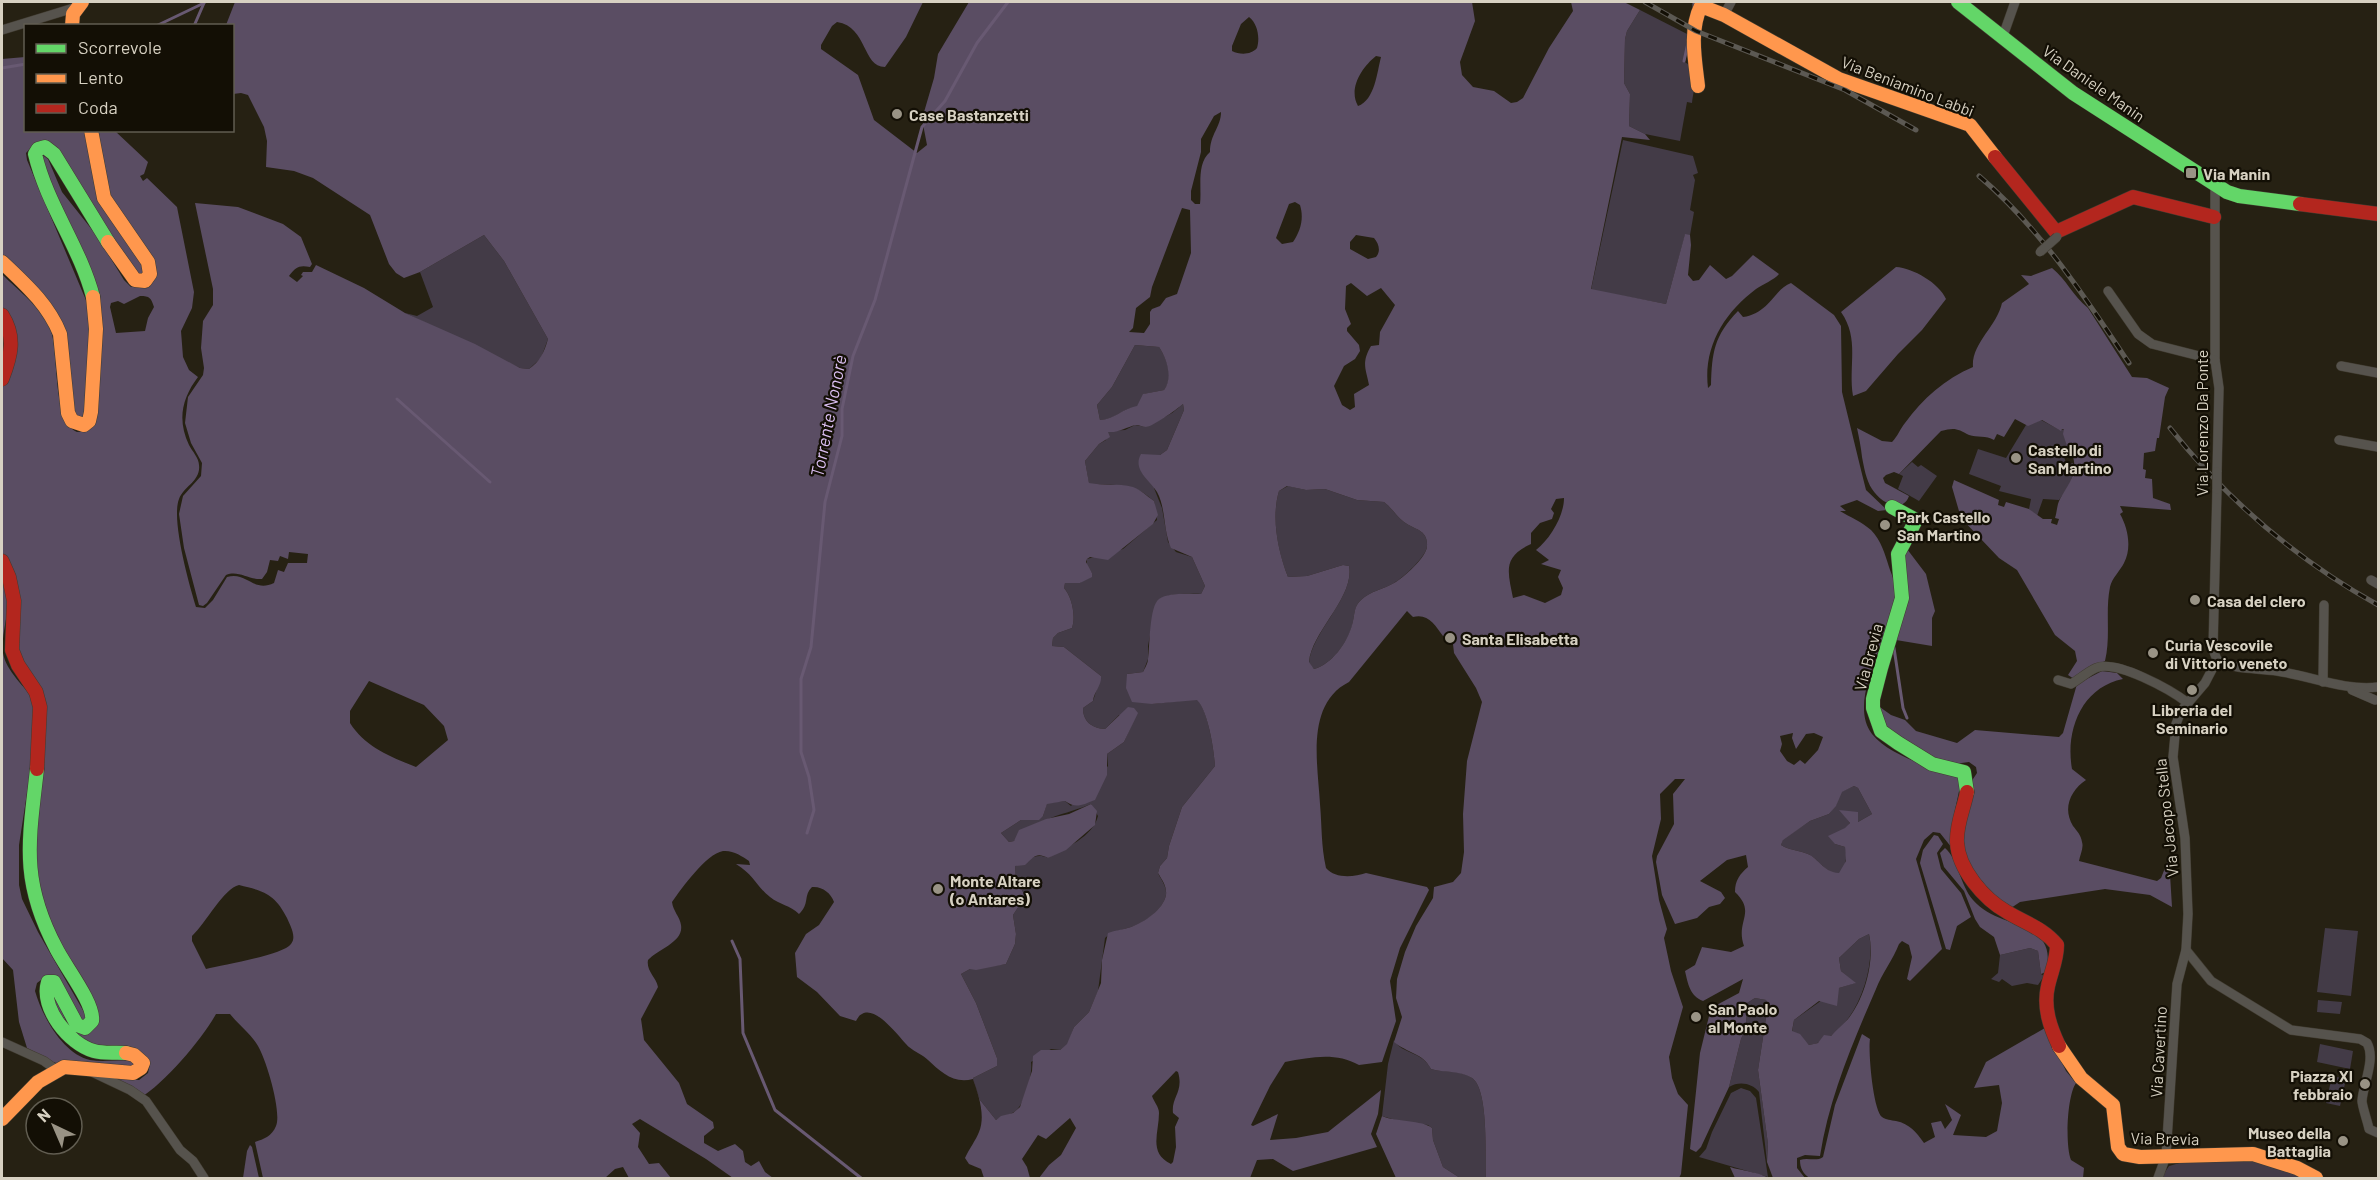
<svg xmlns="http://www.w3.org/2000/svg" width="2380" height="1180" viewBox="0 0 2380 1180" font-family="Barlow,sans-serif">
  <rect width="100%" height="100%" fill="#262113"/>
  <g fill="#433b47">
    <path d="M1640 10 1691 36 1685 62C1700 72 1694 87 1692 103L1687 102 1680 141 1645 134 1629 126 1630 94 1624 83 1625 39 1627 31Z"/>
    <polygon points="1623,140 1693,156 1698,173 1693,175 1695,180 1690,210 1694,212 1690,235 1685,235 1666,304 1591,290"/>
    <polygon points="484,235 504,261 548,339 541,358 529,369 520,368 405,313 417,316 433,307 420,272"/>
    <path d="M1135 345 1159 347C1167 359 1174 378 1164 390L1144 394 1137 407C1122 408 1117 419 1100 420L1097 405 1112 387Z"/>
    <path d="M1183 404 1184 410 1167 450 1160 455 1154 488 1162 508 1168 542 1176 552 1192 557 1205 586 1201 594C1187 594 1165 592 1156 603L1148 646V659L1143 672 1127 674 1152 704 1197 699C1208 711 1214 749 1215 766L1182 807 1169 846 1167 858 1160 866 1158 873C1161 880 1167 886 1166 895 1163 910 1144 923 1131 927 1120 931 1113 930 1105 938L1098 991 1089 1012 1074 1027 1068 1044 1060 1050 1051 1049 1031 1062C1033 1073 1025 1106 1014 1112 1008 1116 1002 1115 996 1120L980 1100 973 1078 997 1066V1058L976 1003 961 974 970 969 1006 964 1015 944 1016 934 1013 915 1019 906 1027 908 1030 904 1016 880 1015 866C1027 861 1035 852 1048 858 1065 848 1093 837 1098 816L1091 804C1068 814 1029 820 1014 841L1009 842 1001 833 1021 820 1043 816 1047 803 1065 801 1071 806 1108 766 1107 754 1124 742 1133 722 1119 715 1105 729C1092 728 1083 722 1083 708L1093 701 1101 676 1064 647 1052 646 1053 638 1058 633 1072 628C1076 616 1072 597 1064 588L1065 582 1080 583 1092 573 1087 566V559L1123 549 1157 520 1154 501C1149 497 1143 492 1138 490 1122 483 1104 485 1089 484L1085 461 1099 444 1106 440 1107 431 1125 430 1135 425 1146 427 1172 413Z"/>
    <path d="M2041 420 2060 430 2065 429 2064 434 2070 455 2064 457 2067 465 2073 463C2075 478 2068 488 2059 500L2043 499 2037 516 2029 509 2031 499 1999 491 2001 486 1969 474 1978 449 2006 458 2026 425Z"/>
    <polygon points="1912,462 1918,467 1921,465 1937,476 1919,501 1898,489 1903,476 1899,474"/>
    <path d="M1288 486 1306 490 1325 489 1357 500 1384 502C1392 508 1396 516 1404 522 1414 530 1428 529 1427 546 1427 556 1403 578 1394 583 1384 589 1370 591 1361 600 1353 607 1355 616 1352 626 1347 643 1332 664 1314 669L1309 663C1312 631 1355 597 1349 566L1343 565 1307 576 1288 577C1278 552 1271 518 1279 491Z"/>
    <path d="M1854 786 1858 788 1872 814 1858 822 1840 810 1850 823 1835 844 1845 847C1847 858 1847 865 1839 874 1822 872 1818 856 1805 853 1797 850 1789 850 1781 845L1783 839 1810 821 1829 814 1836 805 1841 792Z"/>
    <polygon points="2325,928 2358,931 2351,996 2317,992"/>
    <path d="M1869 934C1877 972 1852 1039 1809 1045L1800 1035 1792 1032 1794 1020 1839 988 1855 983 1841 971 1839 958 1859 939Z"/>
    <polygon points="2030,948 2038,951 2041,974 2044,976 2038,985 2027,983 2012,986 2002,979 1999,982 1991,979 1998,973 2000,955"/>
    <path d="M1755 998 1766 1000 1768 1005 1758 1070 1768 1144 1767 1162 1759 1092C1752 1083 1739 1081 1729 1087L1741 1039 1746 1028 1747 1003Z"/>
    <polygon points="2318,1000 2342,1002 2340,1014 2317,1012"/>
    <path d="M1394 1040C1401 1054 1422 1051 1431 1069 1444 1073 1459 1069 1472 1078 1489 1089 1485 1158 1486 1178H1460L1443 1167 1433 1140 1432 1128 1428 1125 1402 1122 1382 1116 1388 1064Z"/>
    <polygon points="2320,1044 2353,1051 2350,1069 2317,1062"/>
    <polygon points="2332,1076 2346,1079 2340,1106 2326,1103"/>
    <polygon points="1741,1088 1750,1091 1756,1098 1768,1177 1699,1157 1706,1149 1712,1132 1731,1093"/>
    <polygon points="2197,1158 2267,1161 2307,1178 2161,1178 2169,1166"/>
  </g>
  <g fill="#5a4d63" fill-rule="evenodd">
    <path d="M235 2H923L906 37 885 67C862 67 868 27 837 22L832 26 821 45V49L858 75 874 120 917 153 927 145 922 119 934 78 938 54 969 2H1472L1475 21 1460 62 1462 75 1473 87 1494 91 1511 103 1517 102 1523 98 1549 48 1573 11 1571 2H1624L1640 10 1627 31 1625 39 1624 83 1630 94 1629 126 1645 134 1650 140 1622 137 1591 289 1666 304 1685 234 1690 235 1691 245 1688 275 1693 281 1699 280 1710 265 1726 279 1732 276 1753 255 1779 274C1774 280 1763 284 1756 289 1724 313 1703 347 1708 388L1711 385C1712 352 1714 336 1738 311L1743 317C1770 313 1774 289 1791 283L1834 315 1841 326 1842 392 1861 470 1866 490 1887 510 1878 511 1857 500 1840 506 1846 511H1840C1850 517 1862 522 1871 530 1881 540 1885 554 1889 567 1892 576 1896 583 1895 593 1895 631 1845 699 1872 734 1890 757 1935 768 1962 777L1951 829 1952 848 1940 833 1933 832 1924 840 1916 859 1942 949 1910 981 1907 979 1912 957 1909 945 1902 941 1899 944C1893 960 1882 973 1876 989 1853 1042 1829 1098 1820 1156L1805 1155 1797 1158V1168L1805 1178H1773L1767 1162 1768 1144 1758 1070 1768 1005 1766 1000 1755 998 1747 1003 1746 1028 1741 1039 1729 1087 1701 1147 1696 1152 1690 1149 1700 1053 1711 1008 1739 993 1743 979 1703 1001C1690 996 1688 984 1685 971L1695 965 1702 947 1731 952 1744 946C1735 921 1757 913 1735 892 1735 880 1740 874 1748 867L1746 855 1727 860 1700 881 1721 892 1725 898 1720 904 1709 907 1697 918 1675 924 1662 895 1656 862 1657 856 1674 824 1673 794 1685 779H1675L1660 794 1661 819 1652 856 1659 900 1667 929 1664 938 1671 971 1683 1007 1669 1057 1672 1078 1678 1094 1688 1105 1681 1174 1679 1178H1486C1485 1158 1489 1089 1472 1078 1459 1070 1444 1073 1431 1069 1423 1053 1407 1053 1394 1042L1402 1017 1396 998 1397 979 1405 952 1416 926 1433 898 1434 887 1453 882 1461 873 1464 852 1463 814 1467 761 1482 702 1476 688 1454 653 1452 635 1443 636C1435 625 1428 613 1413 617L1407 611 1349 682C1305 704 1318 765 1320 804 1322 827 1321 845 1326 868 1335 879 1354 877 1366 873L1427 887 1429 890 1400 948 1390 981 1396 1021 1382 1062 1359 1065C1336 1052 1311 1057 1285 1062L1270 1086 1251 1125 1253 1126 1278 1114 1270 1140 1296 1138 1328 1132 1381 1090 1378 1114 1371 1134 1377 1147 1293 1171 1273 1159 1257 1160 1250 1178H1039L1049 1165 1061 1155 1076 1128 1070 1118 1046 1139 1038 1135 1022 1159 1027 1167 1030 1178H984L981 1169 969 1164 965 1158C969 1149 976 1140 979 1132 986 1115 978 1094 973 1079 953 1084 941 1072 928 1060 923 1055 915 1052 909 1047 901 1040 877 1005 862 1014 859 1015 858 1018 856 1021L840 1016 817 992 797 977 795 953 806 934 819 925 834 902C831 893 822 886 812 887 803 896 810 904 799 914 790 905 780 905 770 897 756 886 754 875 736 864L750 865 749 861C742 856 733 850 723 851 706 854 682 888 672 902 673 911 680 917 681 925 684 942 658 949 648 960 646 971 656 977 658 987L641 1019 644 1040 679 1083 687 1104 713 1122 714 1128 704 1136V1143L718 1151 735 1144 743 1151 745 1162 751 1166 759 1161 765 1172 773 1178H733L706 1159 640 1119 632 1124 640 1133 638 1147 649 1164 659 1163 671 1178H629L623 1167 615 1169 605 1178H263L255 1142C264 1139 272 1136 276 1126 282 1112 266 1059 258 1046 251 1034 239 1025 230 1014H216C202 1039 165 1083 140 1098L92 1076 139 1080 148 1073 150 1064 145 1056 93 1051 46 1002 54 991 66 1021 77 1033 90 1031 95 1024 29 897 46 712 12 643 2 557V385L9 369 2 313V274C18 291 43 308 51 331 59 354 52 421 77 432L86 431 102 329 36 165 41 154 48 159 62 192 97 236 124 280 131 287 150 277 111 196 93 131H115L148 162 144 174 140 176 143 181 147 178 177 207 194 292 192 308 181 331 183 357 189 370 198 377C182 398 177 420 189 445 192 451 199 458 199 465 201 481 184 486 179 499 171 520 189 584 196 607L205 608 213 600 227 577C247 571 253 593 274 583L278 570 284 572 288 563H307L308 554 289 552 288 559 280 556 278 561 270 560 267 572 262 579C248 580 239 570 226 575L207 603 203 606 199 605 184 548 179 514 183 496 201 476 202 463 191 443 185 423 188 397 203 375 204 368 201 348 203 321 213 305V289L195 203 238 207 283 224 301 237 312 264 310 267C299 265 296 267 289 276L297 282 303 276 301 275 303 272H312L316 265 364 288 405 313 475 344 520 368 529 369C540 361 544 353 548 339L504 261 484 235 420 272 404 278 396 273 389 264 370 215 313 178 294 171 266 167 267 141 264 127 248 95 241 93 233 94 232 26 226 25ZM1249 17C1258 24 1260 38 1257 48 1251 55 1240 55 1232 51V46L1241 24ZM1376 56 1381 57C1377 72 1375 100 1358 106 1348 89 1362 67 1376 56ZM1221 112C1221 127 1210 134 1210 152 1196 164 1202 188 1200 204H1195L1191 200V191L1201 152V139L1214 116ZM1295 202 1300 205C1304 218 1301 230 1293 242L1282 244 1276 238 1289 204ZM1182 208 1190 210 1191 253 1177 294 1166 298 1160 306 1152 309 1150 312V324L1144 333 1129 332 1133 328 1136 308 1150 297 1152 287ZM1356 235 1374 238C1379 244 1381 251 1376 257L1368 259 1350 249V242ZM1351 283 1367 296 1381 288 1395 305 1380 332 1379 345 1371 346C1361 363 1366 369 1369 385L1354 394 1355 407 1350 410 1342 405 1334 386 1344 366 1355 359 1360 351 1359 345 1347 331V328L1351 324 1345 309 1346 286ZM140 296C150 296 151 298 154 307L148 318 145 331 116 333 110 307 111 303 118 301 124 304ZM1135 345 1159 347C1167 359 1173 378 1164 390L1143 394 1137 406C1123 408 1115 419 1100 420L1097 405 1112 387ZM1183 404 1184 410 1167 450 1160 455 1141 454C1132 470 1150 480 1157 492 1166 508 1163 530 1171 548L1192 557 1205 586 1201 594C1189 594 1169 592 1159 599 1149 606 1150 647 1148 659 1148 663 1145 668 1143 672L1127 674 1126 688 1132 702 1152 704 1197 700C1208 711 1214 749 1215 766L1182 807 1169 846 1167 858 1160 866 1158 873C1162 880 1167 886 1166 895 1163 910 1144 922 1131 927 1123 930 1115 930 1108 933L1102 960 1101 983 1089 1012 1074 1027 1067 1044 1060 1050H1041L1033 1056 1032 1071 1020 1107 1013 1113 1001 1116 996 1120 980 1100 973 1078 997 1066V1058L976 1003 961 974 970 969 976 970 1006 964 1015 944 1016 934 1013 915 1019 906 1027 908 1030 904 1016 880 1015 866 1025 865C1034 857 1036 852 1048 858L1066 850 1095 825 1097 811 1091 804 1069 814 1046 819 1019 830 1014 841 1009 842 1001 833 1021 820H1039L1043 816 1047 804 1065 801C1076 809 1082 805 1095 800L1107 775V754L1124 742 1138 713 1134 708 1128 707 1105 729C1092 728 1083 722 1083 708L1093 701C1094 692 1102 685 1101 676L1064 647 1052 646 1053 638 1058 633 1072 628C1076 616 1072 597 1064 588L1065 583H1080L1092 577V573L1086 562 1087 559 1090 557 1108 560 1153 524 1158 515 1154 501C1147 496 1141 490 1133 487 1118 483 1103 486 1089 483L1085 461 1099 444 1110 437 1108 432C1119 433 1126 427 1136 425 1139 425 1143 427 1146 427 1152 427 1176 410 1183 404ZM1287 486 1306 490 1325 489 1357 500 1384 502C1392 508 1396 516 1404 522 1414 530 1428 529 1427 546 1427 557 1403 578 1394 583 1384 589 1370 591 1361 600 1353 607 1355 616 1352 625 1347 643 1332 664 1314 669L1309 662C1312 631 1355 597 1349 566L1343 565 1307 576 1288 577C1278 551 1271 518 1279 491ZM1564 498C1564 516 1550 539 1536 550L1549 560 1541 564 1561 570 1558 577 1563 588 1561 595 1545 603 1524 595 1513 598C1508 572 1502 557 1531 544V533L1540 523 1552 519 1554 513 1551 509 1556 499ZM369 681 424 705 444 726 448 740 416 767C391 757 365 747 350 723V711ZM1793 733 1792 738 1796 749 1806 734 1814 733 1823 737 1818 750 1805 764 1800 760 1794 765 1787 761 1780 751 1782 744 1780 736ZM1854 786 1858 788 1872 814 1858 822V812L1839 810 1850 823 1845 828 1828 836 1835 844 1845 847 1846 861 1839 873C1822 872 1818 856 1805 853 1797 850 1789 850 1781 845L1783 840 1810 821 1829 814 1836 806 1842 792ZM239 885C264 891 275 894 287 918 290 925 297 937 291 944 283 955 223 965 206 969L192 941V936C206 923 224 888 239 885ZM1869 934C1875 961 1865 998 1848 1019 1843 1025 1836 1030 1831 1036L1824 1035 1818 1043 1809 1045 1800 1034 1792 1031 1794 1020 1819 1001 1837 1006 1839 988 1856 983 1841 971 1839 958 1859 939ZM1176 1071 1178 1072C1184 1092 1171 1097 1173 1113L1179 1118 1175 1127 1176 1147 1173 1162 1171 1164C1148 1153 1159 1133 1159 1113 1159 1107 1154 1102 1152 1096Z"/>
    <polygon points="25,57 26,130 85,131 96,180 146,270 141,279 60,165 35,143 26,153 27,160 88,305 92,331 85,418 75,419 60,333 2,264 2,59"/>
    <path d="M1896 267C1913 268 1939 283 1946 299L1922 330 1898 354 1866 391 1853 396C1848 366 1860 339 1841 312Z"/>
    <path d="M2052 268C2066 279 2073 296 2088 308L2132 377 2147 378 2169 388 2165 397 2159 438H2157L2155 451 2144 453 2143 469 2146 470 2145 478 2152 479 2153 498 2170 504 2171 510 2120 506 2123 512 2120 514C2128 528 2132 548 2124 563 2120 571 2112 578 2110 587 2105 612 2111 636 2105 661L2074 679 2068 675 2077 661 2075 651 2055 635 2017 570 1999 558 1961 518 1952 487 1954 480 1999 500 1998 505 2004 507 2006 502 2029 509 2043 519H2052L2051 523 2057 525 2059 519 2055 518C2057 512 2057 504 2060 499 2069 483 2079 472 2072 454L2070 455 2063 434 2064 429H2062L2061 431 2042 420 2028 426 2015 419 2004 437 1997 434 1994 440C1986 435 1977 438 1969 435 1958 429 1955 427 1941 431L1899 474 1894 472 1886 475 1883 478 1885 483 1909 496C1902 515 1880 502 1872 489 1866 480 1864 467 1862 457 1861 447 1859 438 1857 428L1882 441 1892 442C1898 436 1900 429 1905 423 1923 398 1945 379 1973 367 1971 344 1997 326 2002 303L2029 284 2021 275 2031 276Z"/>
    <polygon points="1907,549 1926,574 1935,611 1932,618 1932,646 1896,640 1900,558"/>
    <path d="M2 580C16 602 0 628 3 653 6 671 25 687 36 702L32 761 19 845V885L22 899 38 932 88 1019 84 1025 45 977 37 983 35 991C42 1016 63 1054 90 1060 102 1062 116 1060 128 1060L134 1062 138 1067H69L53 1062 27 1048 19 1022 13 970 2 958Z"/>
    <path d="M2102 671 2117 673 2123 679C2082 687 2065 730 2072 769L2086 780C2071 790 2062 808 2073 826 2077 831 2081 835 2082 842 2084 848 2080 855 2079 861L2157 881 2161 878 2169 858 2172 907 2150 895 2105 889 2020 902 2008 910 2001 905 1969 865 1962 842 1973 779 1977 773 1976 767 1969 762 1947 765 1887 732 1877 705 1891 715 1905 720 1916 731 1957 743 1975 730 2059 737 2063 733 2077 684Z"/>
    <polygon points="1934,835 1938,836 1943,844 1937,853 1941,869 1961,893 1971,917 1957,926 1950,950 1946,949 1920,863 1923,850"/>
    <path d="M1945 848C1958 859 1960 885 1973 900 1999 931 2059 918 2046 972L2041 974 2038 951 2030 948 2000 955 1994 937 1980 927 1975 919 1964 891 1944 867 1940 853Z"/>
    <path d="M2045 1028 2066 1071 2076 1083C2067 1096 2065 1145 2071 1160L2084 1168 2083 1178H1810C1803 1174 1800 1168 1800 1160 1808 1157 1816 1162 1823 1157L1835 1105 1862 1034 1870 1039C1868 1051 1873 1110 1882 1117 1886 1120 1891 1120 1896 1121 1910 1124 1916 1132 1924 1143L1935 1137 1931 1123 1941 1121 1945 1129 1952 1120 1945 1104 1961 1115 1953 1135 1986 1137 1997 1131 2002 1103 1999 1085 1974 1088 1986 1062Z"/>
    <path d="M1382 1116C1395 1122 1423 1120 1432 1128L1433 1140 1443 1167 1460 1178H1396L1376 1134Z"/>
    <polygon points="250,1145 252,1147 259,1178 243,1178 247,1151"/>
    <path d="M1730 1167C1739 1170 1762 1173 1768 1178H1735Z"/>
  </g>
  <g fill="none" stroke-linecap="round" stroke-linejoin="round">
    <g stroke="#685972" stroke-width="3">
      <polyline points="1694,9 1694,2"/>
      <polyline points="156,26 204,3"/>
      <polyline points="194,26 204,3"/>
      <polyline points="1684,61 1688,43"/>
      <polyline points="2,68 26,64"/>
      <polyline points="397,399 490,482"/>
      <polyline points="1894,648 1903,708 1907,718"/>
      <polyline points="807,833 814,810 809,777 801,752 801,679 811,647 825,502 842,436 842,409 853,356 875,300 922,127 945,101 977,43 1008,2"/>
      <polyline points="732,941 740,959 743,1033 775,1110 861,1178"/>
    </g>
    <g stroke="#413c31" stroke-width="10">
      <g id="street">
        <polyline points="1724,15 1731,2"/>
        <polyline points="2,30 77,7"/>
        <polyline points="2003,36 2015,2"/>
        <polyline points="2215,184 2215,360 2219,388 2217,472"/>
        <polyline points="2108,291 2138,334 2152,344 2215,360"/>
        <polyline points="2341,366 2378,373"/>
        <polyline points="2339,440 2378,447"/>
        <polyline points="2217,489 2213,649 2217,660"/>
        <polyline points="2371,580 2378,584"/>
        <path d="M2217 660C2234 670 2258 668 2277 671 2311 676 2344 691 2378 687"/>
        <path d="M2058 680 2071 684C2080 679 2087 672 2096 668 2116 659 2171 690 2188 703"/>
        <polyline points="2323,682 2324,605"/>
        <polyline points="2352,690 2375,700"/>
        <path d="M2186 950 2211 981 2291 1030 2360 1039 2367 1043C2376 1059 2363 1084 2362 1101 2362 1106 2368 1123 2369 1129L2378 1133"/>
        <polyline points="2,1042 44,1061 55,1069"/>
        <polyline points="92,1072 130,1090 146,1101 180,1150 193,1161 204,1178"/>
        <polyline points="2158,1178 2166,1156 2177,984 2186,950 2188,914 2185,838 2173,757 2176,724 2181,711 2205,683 2217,660"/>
      </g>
    </g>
    <g stroke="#413c31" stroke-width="15">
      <g id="fast">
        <polyline points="1958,2 2073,93 2227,192 2239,196 2300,204"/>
        <path d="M93 297C80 247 47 205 35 154L38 149 45 147 54 154 108 242"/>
        <polyline points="1892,507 1916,520 1898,554 1902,598 1881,668 1873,699 1873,708 1881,731 1898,743 1932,764 1964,772 1967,792"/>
        <path d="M37 769C29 841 20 880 56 948 64 965 95 1004 92 1021L85 1028 77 1025 54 982H48C40 1008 69 1044 94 1051 104 1054 116 1052 126 1053"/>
      </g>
    </g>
    <g stroke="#413c31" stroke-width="15">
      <g id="slow">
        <polyline points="72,26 73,14 82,2"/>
        <path d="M1698 86C1695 60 1689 30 1701 6L1724 15 1839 79 1970 125 1995 157"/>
        <polyline points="91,130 104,198 148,262 150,274 145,281 135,280 108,242"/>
        <path d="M2 262C25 284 48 304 60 334L68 413 72 421 84 425 89 421 91 412 96 329 93 297"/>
        <polyline points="2059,1046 2081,1078 2113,1105 2118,1147 2123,1154 2140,1157 2253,1154 2297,1168 2316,1178"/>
        <polyline points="2,1119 38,1082 64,1067 133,1073 141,1068 143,1063 134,1055 126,1053"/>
      </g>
    </g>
    <g stroke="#413c31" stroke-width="15">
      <g id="jam">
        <polyline points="1995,157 2056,232 2133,197 2214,217"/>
        <polyline points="2300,204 2378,214"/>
        <path d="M2 315C16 337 11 356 2 379"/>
        <polyline points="2,561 9,577 14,601 12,650 18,665 36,692 40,707 37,769"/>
        <path d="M1967 792C1964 808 1956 825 1957 842 1958 869 1984 899 2007 912 2025 923 2043 928 2057 945 2057 960 2051 972 2048 986 2043 1007 2050 1027 2059 1046"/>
      </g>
    </g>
    <use href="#street" stroke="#56534d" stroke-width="9"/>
    <use href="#fast" stroke="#63d668" stroke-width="14"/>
    <use href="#slow" stroke="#ff974d" stroke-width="14"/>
    <use href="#jam" stroke="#b3261e" stroke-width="14"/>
    <g stroke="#5c5953" stroke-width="5">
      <g id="rail">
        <polyline points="1645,2 1696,31 1845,90 1916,130"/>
        <path d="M1979 176C2041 229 2084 296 2129 363"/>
        <path d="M2170 428C2228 501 2297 560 2378 605"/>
      </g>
    </g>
    <use href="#rail" stroke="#130f05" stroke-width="3" stroke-dasharray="9" stroke-linecap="butt"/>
    <g stroke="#413c31" stroke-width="10" stroke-linecap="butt">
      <g id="street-bridge">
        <polyline points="2040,252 2057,237"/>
        <polyline points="2217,489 2217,472"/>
      </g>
    </g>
    <use href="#street-bridge" stroke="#56534d" stroke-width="9"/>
  </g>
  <g fill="#999385" stroke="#130f05" stroke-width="2">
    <circle cx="897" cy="114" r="6"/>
    <rect x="2185" y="167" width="12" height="12" rx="3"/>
    <circle cx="2016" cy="458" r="6"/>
    <circle cx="1885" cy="525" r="6"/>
    <circle cx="2195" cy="600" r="6"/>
    <circle cx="1450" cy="638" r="6"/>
    <circle cx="2153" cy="653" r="6"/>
    <circle cx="2192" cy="690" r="6"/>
    <circle cx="938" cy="889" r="6"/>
    <circle cx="1696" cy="1017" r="6"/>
    <circle cx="2365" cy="1084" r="6"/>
    <circle cx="2343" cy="1141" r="6"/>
  </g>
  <g text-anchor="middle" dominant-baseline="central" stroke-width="4.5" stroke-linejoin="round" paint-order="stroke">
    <g font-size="16" fill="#d7d1c2" stroke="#130f05">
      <text transform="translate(2094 83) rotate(35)">Via Daniele Manin</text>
      <text transform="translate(1908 86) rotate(21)">Via Beniamino Labbi</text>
      <text transform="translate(2201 423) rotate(-90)">Via Lorenzo Da Ponte</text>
      <text transform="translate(1868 657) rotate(-75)">Via Brevia</text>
      <text transform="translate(2166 818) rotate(-96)">Via Jacopo Stella</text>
      <text transform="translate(2158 1052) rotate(-87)">Via Cavertino</text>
      <text transform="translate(2165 1138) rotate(1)">Via Brevia</text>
    </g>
    <g font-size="16" font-weight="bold" fill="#d7d1c2" stroke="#130f05" text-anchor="start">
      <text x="909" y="114">Case Bastanzetti</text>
      <text x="2203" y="173">Via Manin</text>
      <text x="2028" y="449">Castello di<tspan x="2028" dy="18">San Martino</tspan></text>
      <text x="1897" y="516">Park Castello<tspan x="1897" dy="18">San Martino</tspan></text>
      <text x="2207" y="600">Casa del clero</text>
      <text x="1462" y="638">Santa Elisabetta</text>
      <text x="2165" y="644">Curia Vescovile<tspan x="2165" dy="18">di Vittorio veneto</tspan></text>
      <text x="2192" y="709" text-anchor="middle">Libreria del<tspan x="2192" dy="18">Seminario</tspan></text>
      <text x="950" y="880">Monte Altare<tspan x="950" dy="18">(o Antares)</tspan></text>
      <text x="1708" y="1008">San Paolo<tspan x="1708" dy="18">al Monte</tspan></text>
      <text x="2353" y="1075" text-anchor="end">Piazza XI<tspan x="2353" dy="18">febbraio</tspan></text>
      <text x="2331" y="1132" text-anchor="end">Museo della<tspan x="2331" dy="18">Battaglia</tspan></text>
    </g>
    <g font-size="18" font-style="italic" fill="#dabef1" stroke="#130f05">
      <text transform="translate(828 416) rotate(-79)">Torrente Nonorè</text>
    </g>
  </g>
  <rect width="2380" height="1180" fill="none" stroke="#d7d1c2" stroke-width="6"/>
  <rect x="24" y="24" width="210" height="108" fill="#130f05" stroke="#615d51" stroke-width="1.5"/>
  <rect x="36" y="44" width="30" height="9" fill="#63d668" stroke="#615d51" stroke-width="1.5"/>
  <text x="78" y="54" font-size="18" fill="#d7d1c2">Scorrevole</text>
  <rect x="36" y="74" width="30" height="9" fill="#ff974d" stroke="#615d51" stroke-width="1.5"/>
  <text x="78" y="84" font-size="18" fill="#d7d1c2">Lento</text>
  <rect x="36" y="104" width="30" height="9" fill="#b3261e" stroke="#615d51" stroke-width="1.5"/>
  <text x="78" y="114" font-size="18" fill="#d7d1c2">Coda</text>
  <g transform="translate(54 1126) rotate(316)"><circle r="28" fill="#130f05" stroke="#615d51" stroke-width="1.5"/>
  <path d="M0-4.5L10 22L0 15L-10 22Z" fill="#999385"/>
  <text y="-9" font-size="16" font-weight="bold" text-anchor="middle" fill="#d7d1c2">N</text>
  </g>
</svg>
